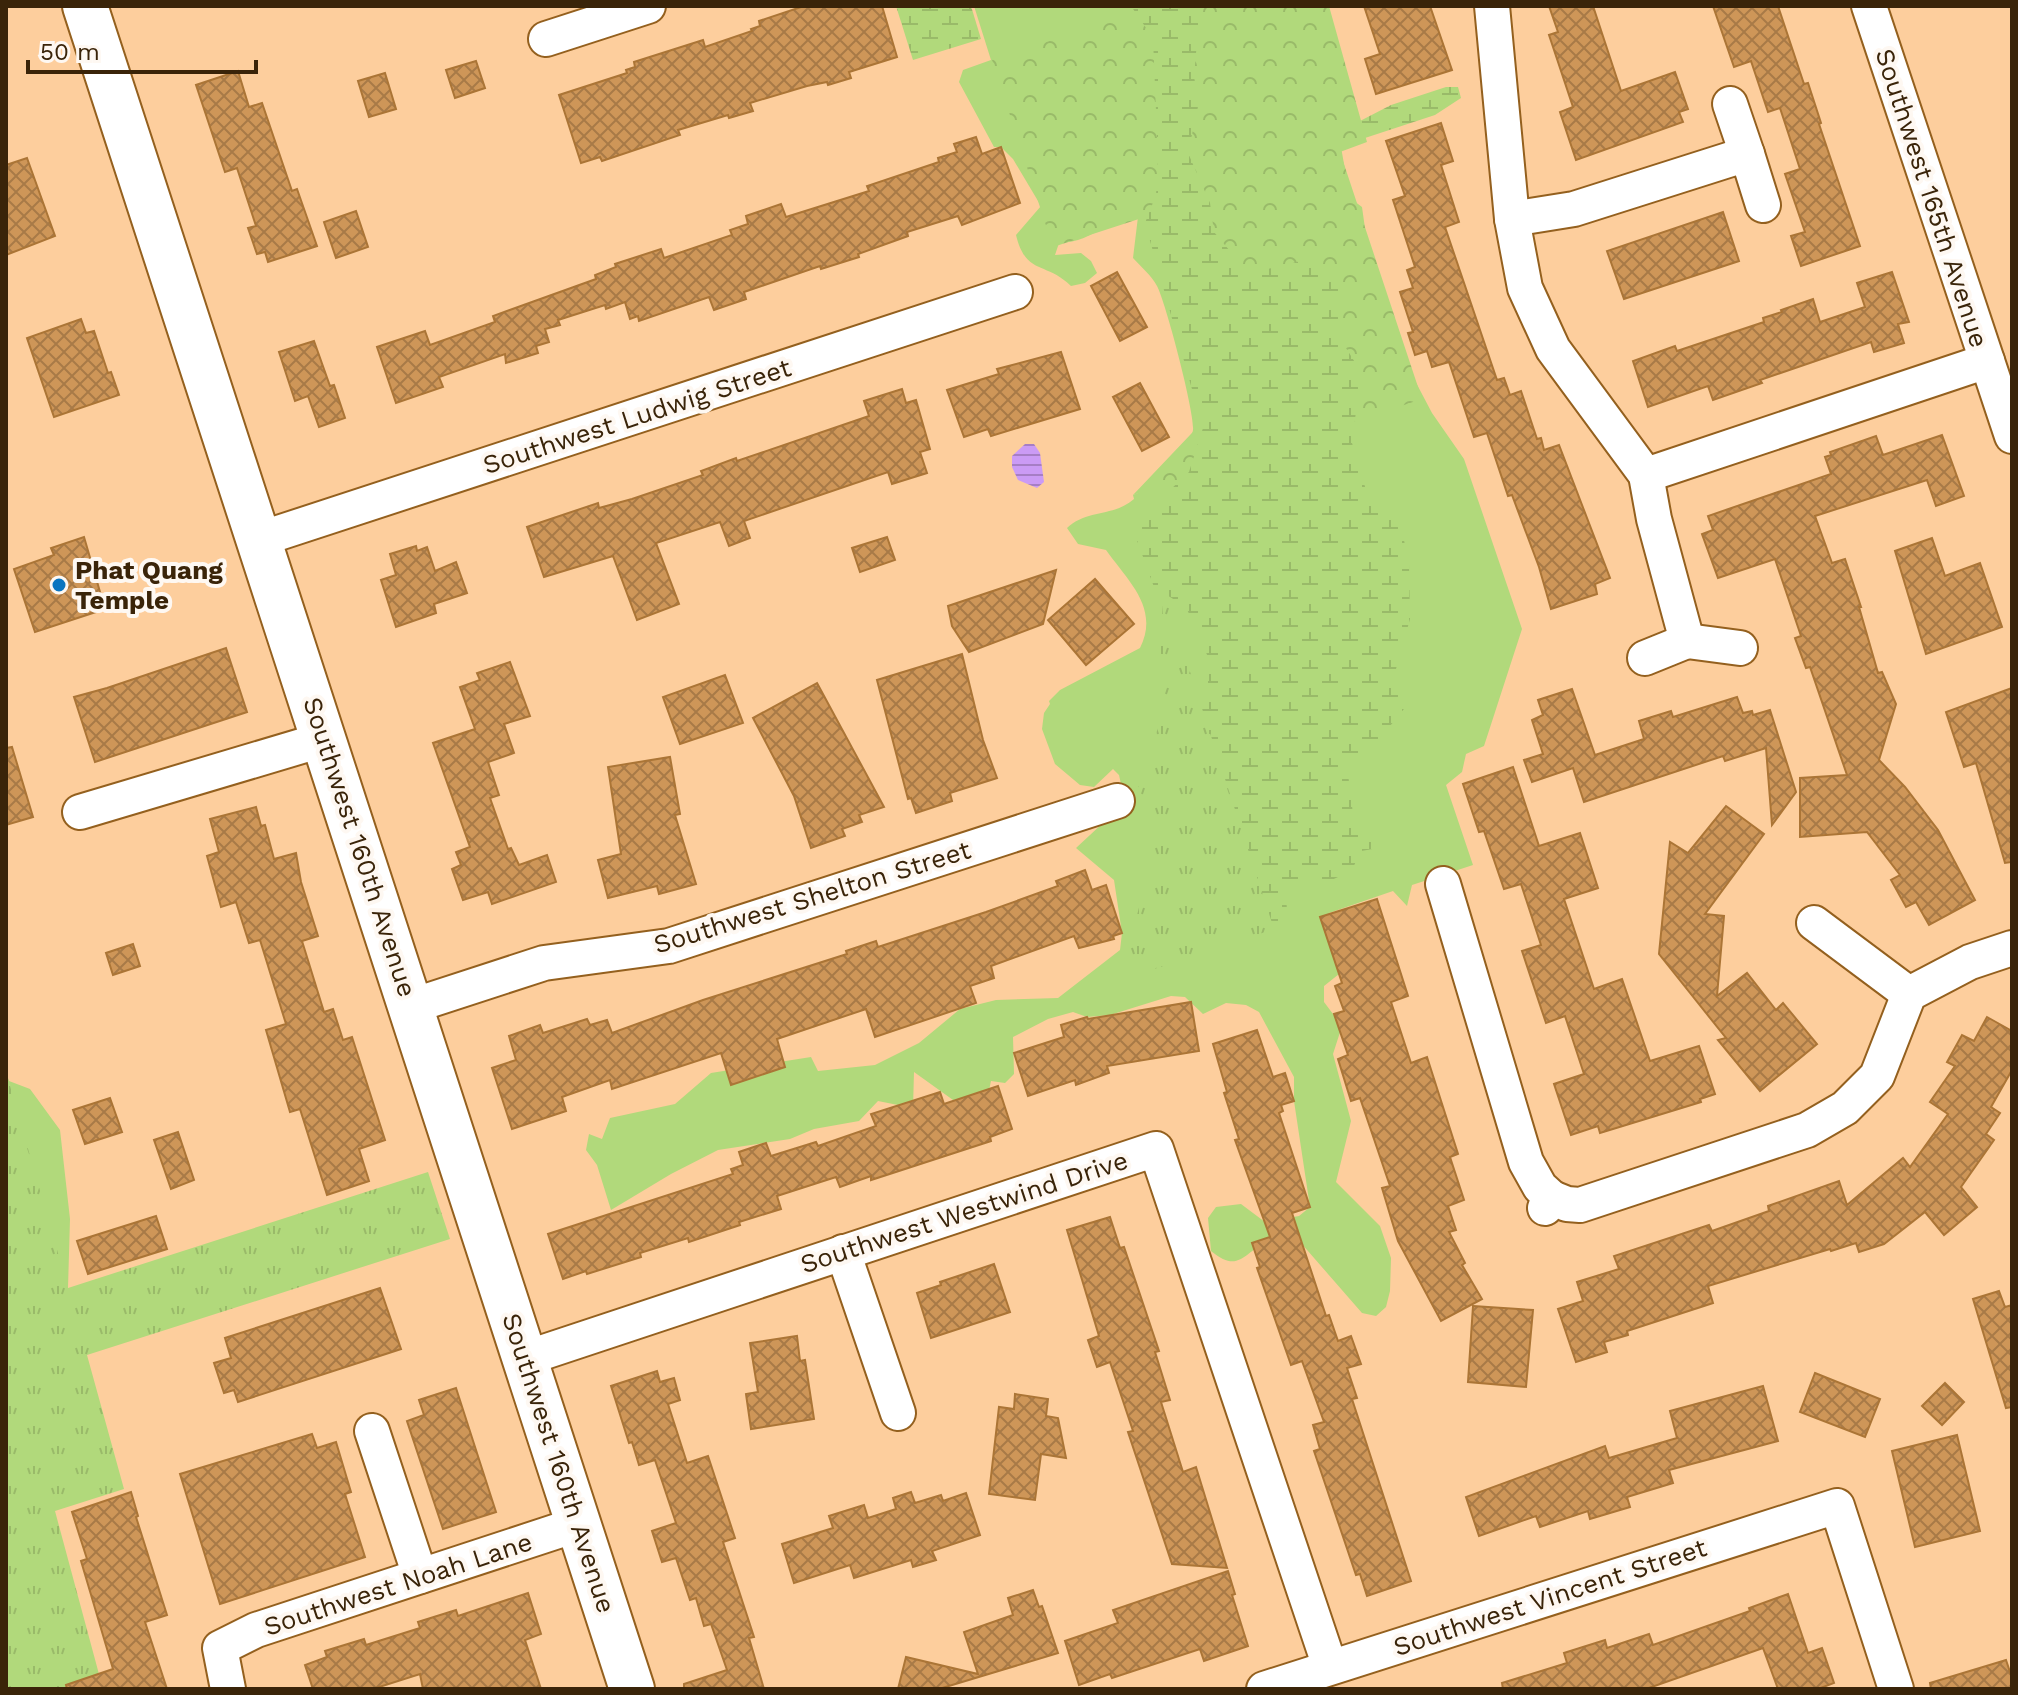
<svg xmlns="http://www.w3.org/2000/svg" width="2018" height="1695" viewBox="0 0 2018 1695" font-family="'Work Sans',sans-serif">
  <defs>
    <pattern id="forest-crowns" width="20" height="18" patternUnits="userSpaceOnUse" patternTransform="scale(2)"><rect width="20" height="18" fill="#b1d97b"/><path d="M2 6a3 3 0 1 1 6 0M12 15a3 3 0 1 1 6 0" fill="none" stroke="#99ba69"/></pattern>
    <pattern id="wetland-marsh" width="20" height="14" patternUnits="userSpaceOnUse" patternTransform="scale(2)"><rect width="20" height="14" fill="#b1d97b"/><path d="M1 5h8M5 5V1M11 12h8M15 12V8" fill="none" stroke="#99ba69"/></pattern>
    <pattern id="park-tufts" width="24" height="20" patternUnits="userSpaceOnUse" patternTransform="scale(2)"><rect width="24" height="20" fill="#b1d97b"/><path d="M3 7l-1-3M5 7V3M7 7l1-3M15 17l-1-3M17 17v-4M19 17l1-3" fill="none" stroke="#99ba69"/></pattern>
    <pattern id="water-rules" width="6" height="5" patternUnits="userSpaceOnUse" patternTransform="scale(2)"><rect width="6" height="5" fill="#cb9bf5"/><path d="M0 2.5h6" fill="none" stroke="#a67ec5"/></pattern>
    <pattern id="building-cross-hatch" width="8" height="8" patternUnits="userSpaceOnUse" patternTransform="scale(2)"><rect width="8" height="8" fill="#ce9658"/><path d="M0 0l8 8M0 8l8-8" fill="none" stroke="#a87a47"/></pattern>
  </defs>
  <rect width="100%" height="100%" fill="#fdce9d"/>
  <g fill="#b1d97b">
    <path d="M974 6H1324L1341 147 1350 198 1362 207 1369 257 1402 356 1432 413 1464 459 1522 629 1484 746 1466 754 1462 772 1446 785 1473 865 1412 885 1407 906 1393 891 1329 913 1347 961 1339 974 1324 986V1002L1342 1026 1333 1054 1351 1121 1336 1182 1380 1226 1391 1258 1390 1291 1386 1307 1376 1316 1362 1313 1294 1235C1286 1236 1275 1237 1268 1241 1243 1253 1239 1274 1211 1251L1208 1218 1216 1207 1241 1204 1265 1222 1299 1216 1310 1207 1294 1101V1077L1259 1012 1246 1005 1226 1003 1203 1014 1185 997 1171 996 1110 1015 1087 1017 1073 1012 1048 1019 1013 1037 1014 1074 1005 1083 991 1081 988 1095 967 1110 914 1072 913 1108 878 1101 859 1121 814 1129 790 1139 718 1150 671 1174 611 1210 597 1165 586 1150 589 1134 602 1139 610 1118 675 1104 711 1073 811 1057 818 1071 875 1065 919 1043 960 1009 996 1000 1058 998 1120 950 1122 933 1114 880 1076 848 1104 822 1127 812 1119 775 1113 769 1094 787 1080 785 1055 764 1042 729 1044 713 1050 704 1049 701 1060 690 1140 648C1160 608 1128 581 1106 550L1078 544 1067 528C1087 509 1114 517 1134 499L1133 495C1157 487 1189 456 1193 430 1195 414 1166 303 1157 286 1152 276 1140 266 1133 258L1141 192C1115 216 1096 242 1059 243L1055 255 1081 253 1091 261 1097 273 1085 283 1071 286C1046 261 1026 276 1016 235L1041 206 1013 159 1001 147H994L959 82 963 70 991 60Z"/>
    <polygon points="6,1072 9,1081 30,1089 60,1130 70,1219 68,1288 6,1315"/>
  </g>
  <polygon fill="url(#forest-crowns)" points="1155,6 1329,6 1367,142 1340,152 1422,399 1133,495 1209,415 1145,217 1053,247 992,60"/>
  <g fill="url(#wetland-marsh)">
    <polygon points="896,6 971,6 981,39 913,60"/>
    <path d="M1131 6H1200L1194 77 1199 102 1188 153 1210 203 1214 232 1240 263 1263 270 1314 258 1331 270 1341 298V340L1361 372 1352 443 1366 490 1401 526 1409 564 1410 619 1396 669 1408 704 1377 742 1353 758 1348 774 1354 822 1362 831 1375 832 1378 848 1356 852 1355 864C1344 876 1327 885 1311 881L1286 898 1288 921 1280 926 1151 965 1173 771 1208 684V657L1186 607 1154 587 1135 535 1150 509 1189 472 1203 428 1145 223 1156 195 1158 160 1153 38Z"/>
    <polygon points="1446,87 1458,87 1461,98 1435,115 1365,138 1360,121 1391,105"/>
  </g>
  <g fill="url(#park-tufts)">
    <polygon points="1164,592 1274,929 1121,980 1147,875 1151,824 1131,763 1149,757 1164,708 1165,686 1159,655"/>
    <polygon points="6,1072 68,1288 428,1172 450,1239 87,1355 124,1489 55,1511 103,1689 6,1689"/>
  </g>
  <polygon fill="url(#water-rules)" points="1025,444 1034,444 1040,453 1044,482 1037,488 1018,480 1012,467 1012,456"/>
  <g fill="url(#building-cross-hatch)" stroke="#ab7536" stroke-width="2">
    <polygon points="804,6 882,6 897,57 849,72 851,78 828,85 827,82 807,86 750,103 753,111 729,118 728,115 678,130 680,135 602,161 600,157 581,163 559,95 627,73 626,70 635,67 634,62 703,40 705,47 752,31 751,29 760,26 759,21"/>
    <polygon points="1364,6 1430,6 1452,70 1376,94 1365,59 1380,54"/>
    <polygon points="1549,6 1593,6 1621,91 1675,72 1688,109 1679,112 1683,122 1576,160 1560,112 1573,107 1549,35 1558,32"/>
    <polygon points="1713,6 1778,6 1804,84 1808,83 1821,123 1819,124 1860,246 1801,266 1791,236 1805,232 1785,174 1800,169 1780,108 1768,112 1751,61 1734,67"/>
    <polygon points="476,61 485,88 455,98 446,70"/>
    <polygon points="238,71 249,107 262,103 292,191 297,189 317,246 268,262 265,252 257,254 248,228 256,226 237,168 225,172 196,85"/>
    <polygon points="385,73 396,109 369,117 358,81"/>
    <polygon points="1441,123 1453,161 1441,165 1459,222 1445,227 1497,380 1504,378 1510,395 1521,391 1537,439 1541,438 1544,450 1559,445 1610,578 1595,584 1597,594 1551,609 1539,567 1512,495 1508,496 1487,433 1474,437 1449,362 1432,367 1427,351 1415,355 1408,333 1413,332 1400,292 1413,288 1407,270 1415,267 1393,200 1405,196 1386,141"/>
    <polygon points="976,137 982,154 1001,147 1020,203 962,225 958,216 907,232 908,236 858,254 859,257 821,269 820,266 744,292 746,299 714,310 709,297 639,321 638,316 630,319 625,302 606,309 605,305 558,320 560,325 545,329 549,342 536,346 538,353 506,363 505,354 439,377 443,387 396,403 377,347 425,331 430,345 495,322 493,316 596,279 595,275 616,267 615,264 661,249 664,258 732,235 730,230 748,224 746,216 781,204 786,217 869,191 867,186 939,162 938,158 957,152 954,144"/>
    <polygon points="27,158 55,236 6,255 6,165"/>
    <polygon points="356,211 368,247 336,258 324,222"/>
    <polygon points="1723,212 1739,261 1624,299 1607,251"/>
    <polygon points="1117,272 1147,327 1120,341 1091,286"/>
    <polygon points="1892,272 1909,322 1898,324 1904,343 1874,352 1871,342 1760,380 1762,383 1713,400 1708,386 1648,407 1633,361 1675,346 1677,351 1764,322 1763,318 1782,312 1781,310 1813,299 1820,322 1865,307 1857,283"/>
    <polygon points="81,319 86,333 94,331 108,373 111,372 119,395 54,417 27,338"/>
    <polygon points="314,341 330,386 334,385 345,418 319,427 308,396 295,401 279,352"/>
    <polygon points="1061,352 1080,409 991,436 988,429 964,437 947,390 999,374 997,369"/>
    <polygon points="1140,383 1169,437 1142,451 1113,397"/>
    <polygon points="902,389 906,403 916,400 930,449 920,452 927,473 892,484 888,472 744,521 750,538 729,546 720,522 656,543 679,604 637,620 613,556 544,577 527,527 598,503 599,508 632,499 703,475 701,471 736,458 737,461 869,416 864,401"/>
    <polygon points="1942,435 1964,496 1936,506 1927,480 1815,516 1832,563 1845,559 1861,607 1859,607 1878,673 1882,672 1896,704 1879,760 1905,787 1938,830 1975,900 1929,925 1916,902 1906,907 1891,880 1900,875 1867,832 1800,837 1800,778 1847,775 1810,667 1806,668 1795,638 1801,636 1775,559 1718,578 1702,534 1713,530 1708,516 1831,474 1825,457 1831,455 1830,452 1876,436 1883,455"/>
    <polygon points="84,537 105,609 35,632 14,569 54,555 51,548"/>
    <polygon points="887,537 895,560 860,572 852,548"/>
    <polygon points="1932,538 1945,576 1980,563 2002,627 1926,654 1895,551"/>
    <polygon points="416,546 417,551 427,547 435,571 456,562 467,593 434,604 436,613 396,627 381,580 396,575 390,554"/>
    <polygon points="1056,570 1043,624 969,652 952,626 948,606"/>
    <polygon points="1095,579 1134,624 1086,665 1048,620"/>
    <polygon points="226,648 247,712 95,762 74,697 107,688"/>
    <polygon points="962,654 983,740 997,778 950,793 952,801 916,813 911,798 908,799 877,680"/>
    <polygon points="510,662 530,716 504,724 514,753 488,762 499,795 490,798 508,849 511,848 519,865 547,855 556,882 492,904 488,892 463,900 452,869 461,865 456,852 470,847 433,743 475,729 460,687 480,680 477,673"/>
    <polygon points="725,675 743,723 680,744 663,697"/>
    <polygon points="817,683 884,807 859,815 862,822 842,829 845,836 811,848 794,796 753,718"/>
    <polygon points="2012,688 2012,862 2005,863 1976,763 1964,767 1946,712"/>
    <polygon points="1572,689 1595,755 1644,739 1639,721 1671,711 1673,717 1737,697 1743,713 1752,711 1753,715 1770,710 1796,792 1772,825 1766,748 1725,761 1723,756 1584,802 1573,768 1532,782 1524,760 1543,754 1532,720 1543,715 1538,700"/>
    <polygon points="12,747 33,817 6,825 6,748"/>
    <polygon points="670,757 680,814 675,815 696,884 659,894 657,886 608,898 598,860 621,854 608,767"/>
    <polygon points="1513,767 1539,846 1580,833 1598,888 1564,899 1594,989 1622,979 1650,1061 1699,1046 1715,1094 1700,1099 1701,1102 1600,1133 1598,1126 1571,1135 1554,1084 1584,1074 1565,1016 1546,1023 1522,951 1541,945 1521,884 1504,889 1484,831 1479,832 1463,784"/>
    <polygon points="1726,806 1764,834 1705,914 1724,916 1717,996 1747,973 1776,1010 1783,1003 1817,1044 1760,1091 1718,1040 1726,1038 1659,954 1670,842 1688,853"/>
    <polygon points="256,807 261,826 265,825 274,859 296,853 301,882 318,936 302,941 324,1012 333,1009 343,1040 352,1037 385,1140 359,1149 369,1181 327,1195 300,1109 290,1112 266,1030 286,1024 260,940 249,943 236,902 221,907 207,856 219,852 210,819"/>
    <polygon points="1085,870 1092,890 1106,885 1122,933 1113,936 1114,939 1079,948 1074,936 991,966 994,978 970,986 976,1003 875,1037 866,1009 777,1039 785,1067 731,1085 721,1053 612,1089 610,1080 562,1097 566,1111 512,1129 492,1068 516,1060 509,1036 540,1025 543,1033 587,1019 590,1025 607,1020 612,1033 703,1000 847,954 846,951 876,941 878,947 986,912 1058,886 1056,881"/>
    <polygon points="1377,899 1408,996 1391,1002 1411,1063 1427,1057 1458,1154 1450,1157 1464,1200 1448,1206 1456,1230 1449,1232 1465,1263 1462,1265 1482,1299 1441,1321 1398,1241 1382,1188 1390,1186 1360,1098 1351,1101 1338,1059 1348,1055 1334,1014 1344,1011 1335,986 1342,983 1320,917"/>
    <polygon points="133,944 140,966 113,975 106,953"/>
    <polygon points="1191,1002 1199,1051 1107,1066 1109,1073 1076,1085 1075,1080 1028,1096 1014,1053 1064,1037 1061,1025 1087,1017 1088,1019"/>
    <polygon points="1987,1017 2012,1031 2012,1070 1991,1107 2000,1113 1986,1134 1994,1140 1961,1187 1977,1207 1944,1235 1925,1212 1884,1244 1859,1252 1856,1243 1831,1251 1830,1249 1708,1286 1713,1303 1627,1331 1628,1335 1604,1342 1607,1352 1576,1362 1558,1309 1583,1301 1577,1282 1619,1269 1614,1256 1709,1225 1712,1231 1769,1211 1768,1206 1839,1181 1847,1205 1903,1158 1910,1167 1948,1114 1930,1102 1955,1066 1947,1062 1962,1035 1974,1041"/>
    <polygon points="1257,1030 1273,1077 1285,1073 1294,1101 1281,1105 1283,1111 1279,1113 1310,1207 1292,1213 1326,1316 1329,1315 1338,1341 1351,1336 1361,1364 1347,1368 1357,1398 1352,1399 1411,1581 1367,1596 1360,1574 1356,1575 1314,1451 1320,1449 1313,1425 1324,1422 1302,1361 1291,1365 1257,1268 1260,1267 1252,1243 1270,1237 1235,1140 1239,1139 1224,1093 1227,1092 1213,1044"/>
    <polygon points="998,1086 1012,1129 990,1137 991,1141 871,1180 871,1176 840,1187 836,1177 777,1196 781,1209 739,1222 740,1225 689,1242 688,1238 640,1253 641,1257 587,1274 586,1271 563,1279 548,1234 733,1174 731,1169 743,1165 739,1152 766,1143 771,1156 816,1142 818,1146 876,1126 871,1114 940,1092 944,1104"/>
    <polygon points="110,1098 122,1132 85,1144 73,1110"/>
    <polygon points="178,1132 194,1180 171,1189 154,1140"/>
    <polygon points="156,1216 167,1249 88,1274 77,1241"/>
    <polygon points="1110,1217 1120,1248 1124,1247 1159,1351 1155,1352 1170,1400 1161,1402 1183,1472 1196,1467 1227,1568 1172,1564 1128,1432 1133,1431 1110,1362 1097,1367 1088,1340 1099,1336 1067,1230"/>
    <polygon points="994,1264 1010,1312 931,1338 917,1293 941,1285 940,1282"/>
    <polygon points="380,1288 401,1349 238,1402 234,1390 224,1393 214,1363 231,1358 225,1338"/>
    <polygon points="1999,1291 2005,1307 2012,1305 2012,1407 2006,1408 1973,1299"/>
    <polygon points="1473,1306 1533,1310 1526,1387 1468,1382"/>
    <polygon points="797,1336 800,1361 805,1360 814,1419 751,1429 746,1394 758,1392 750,1343"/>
    <polygon points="657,1371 660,1382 674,1378 680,1400 668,1404 687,1463 708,1456 735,1538 723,1542 754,1637 749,1638 764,1689 684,1689 684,1684 727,1670 711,1624 704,1626 696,1598 690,1600 676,1558 662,1562 652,1531 676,1523 655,1460 639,1465 632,1442 629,1443 611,1386"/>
    <polygon points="1815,1373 1880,1399 1865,1437 1800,1412"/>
    <polygon points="1945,1383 1964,1402 1942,1425 1922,1406"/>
    <polygon points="1763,1386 1778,1441 1669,1470 1673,1483 1627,1497 1630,1507 1590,1519 1588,1511 1540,1527 1536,1516 1479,1536 1466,1497 1605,1446 1609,1458 1677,1438 1670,1411"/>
    <polygon points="456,1388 496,1512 443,1529 407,1421 424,1415 419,1400"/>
    <polygon points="1015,1394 1048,1399 1046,1416 1058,1418 1066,1458 1041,1454 1035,1500 989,1494 999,1407 1014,1409"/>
    <polygon points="312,1434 317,1448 336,1442 351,1492 345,1494 365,1557 220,1604 180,1474"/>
    <polygon points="1957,1435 1980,1531 1915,1547 1892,1451"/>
    <polygon points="131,1492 138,1516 136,1517 167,1615 145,1622 167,1689 67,1689 66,1685 113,1669 81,1561 87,1559 72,1512"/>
    <polygon points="911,1492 915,1503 941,1495 943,1501 966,1493 980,1535 932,1551 936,1560 913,1567 911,1560 854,1578 850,1565 794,1583 782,1544 833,1528 829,1516 864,1505 868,1518 896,1509 893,1498"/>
    <polygon points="1228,1571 1235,1594 1232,1595 1248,1646 1204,1661 1200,1649 1112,1678 1110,1674 1079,1685 1065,1641 1118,1623 1113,1610"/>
    <polygon points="1033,1590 1039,1607 1042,1606 1058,1653 939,1689 898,1689 906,1657 978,1674 964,1632 1013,1615 1008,1598"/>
    <polygon points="528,1593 541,1634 525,1640 541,1689 423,1689 420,1674 373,1689 313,1689 305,1665 327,1657 325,1651 364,1639 366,1645 420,1628 418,1622 456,1610 458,1616"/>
    <polygon points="1788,1594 1808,1653 1822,1648 1834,1683 1818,1689 1778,1689 1763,1648 1646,1689 1503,1689 1502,1683 1567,1663 1564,1653 1605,1640 1607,1648 1649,1634 1653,1645 1750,1611 1749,1608"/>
    <polygon points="2006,1660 2012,1678 2012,1689 1931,1689 1930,1683"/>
  </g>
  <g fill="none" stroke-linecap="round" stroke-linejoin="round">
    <g stroke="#94601e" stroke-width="38">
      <g id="street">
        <polyline points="1492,6 1512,219 1525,288 1553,349 1646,475 1654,519 1687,641 1645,658"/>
        <polyline points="1869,6 2012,436"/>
        <polyline points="546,39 648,6"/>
        <polyline points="1730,104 1747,154"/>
        <polyline points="1512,219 1574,209 1747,154 1763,205"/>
        <polyline points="1646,475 1987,361"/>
        <polyline points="260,539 1015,292"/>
        <polyline points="1687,641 1740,648"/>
        <polyline points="80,812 325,739"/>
        <polyline points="1443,884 1526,1162 1540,1187 1552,1198"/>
        <polyline points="1814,923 1909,994"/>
        <polyline points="412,1006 544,963 669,946 1117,801"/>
        <polyline points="1545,1208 1552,1198 1567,1204 1580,1205 1807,1130 1845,1108 1877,1076 1909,994 1970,962 2012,948"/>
        <polyline points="843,1252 898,1413"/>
        <polyline points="526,1358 1156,1149 1330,1667"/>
        <polyline points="372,1431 420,1576"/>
        <polyline points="228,1689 220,1648 256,1630 579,1524"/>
        <polyline points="1264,1689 1837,1506 1896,1689"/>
      </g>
    </g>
    <g stroke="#94601e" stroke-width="48">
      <polyline id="secondary" points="85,6 632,1689"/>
    </g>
    <use href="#street" stroke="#fff" stroke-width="34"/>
    <use href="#secondary" stroke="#fff" stroke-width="44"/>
  </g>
  <circle fill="#0a75c0" stroke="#fef8f2" stroke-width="3" cx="59" cy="585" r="8"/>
  <g text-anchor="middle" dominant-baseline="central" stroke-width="8" stroke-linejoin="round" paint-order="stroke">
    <g font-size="26" fill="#3a2409" stroke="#fef8f2">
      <text transform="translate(1932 198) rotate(72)">Southwest 165th Avenue</text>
      <text transform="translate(637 416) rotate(-18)">Southwest Ludwig Street</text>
      <text transform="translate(360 847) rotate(72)">Southwest 160th Avenue</text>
      <text transform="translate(812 897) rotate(-17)">Southwest Shelton Street</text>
      <text transform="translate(964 1212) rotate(-18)">Southwest Westwind Drive</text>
      <text transform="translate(559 1463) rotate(72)">Southwest 160th Avenue</text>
      <text transform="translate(398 1584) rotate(-18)">Southwest Noah Lane</text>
      <text transform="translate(1550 1597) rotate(-18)">Southwest Vincent Street</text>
    </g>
    <g font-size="26" font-weight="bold" fill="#3a2409" stroke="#fef8f2" text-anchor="start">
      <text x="75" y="570">Phat Quang<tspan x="75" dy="30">Temple</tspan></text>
    </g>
  </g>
  <rect width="2018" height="1695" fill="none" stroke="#3a2409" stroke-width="16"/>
  <path d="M28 60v12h228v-12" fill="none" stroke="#3a2409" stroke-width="4"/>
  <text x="40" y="60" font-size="24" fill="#3a2409" stroke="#fef8f2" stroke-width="6" paint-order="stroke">50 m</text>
</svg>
